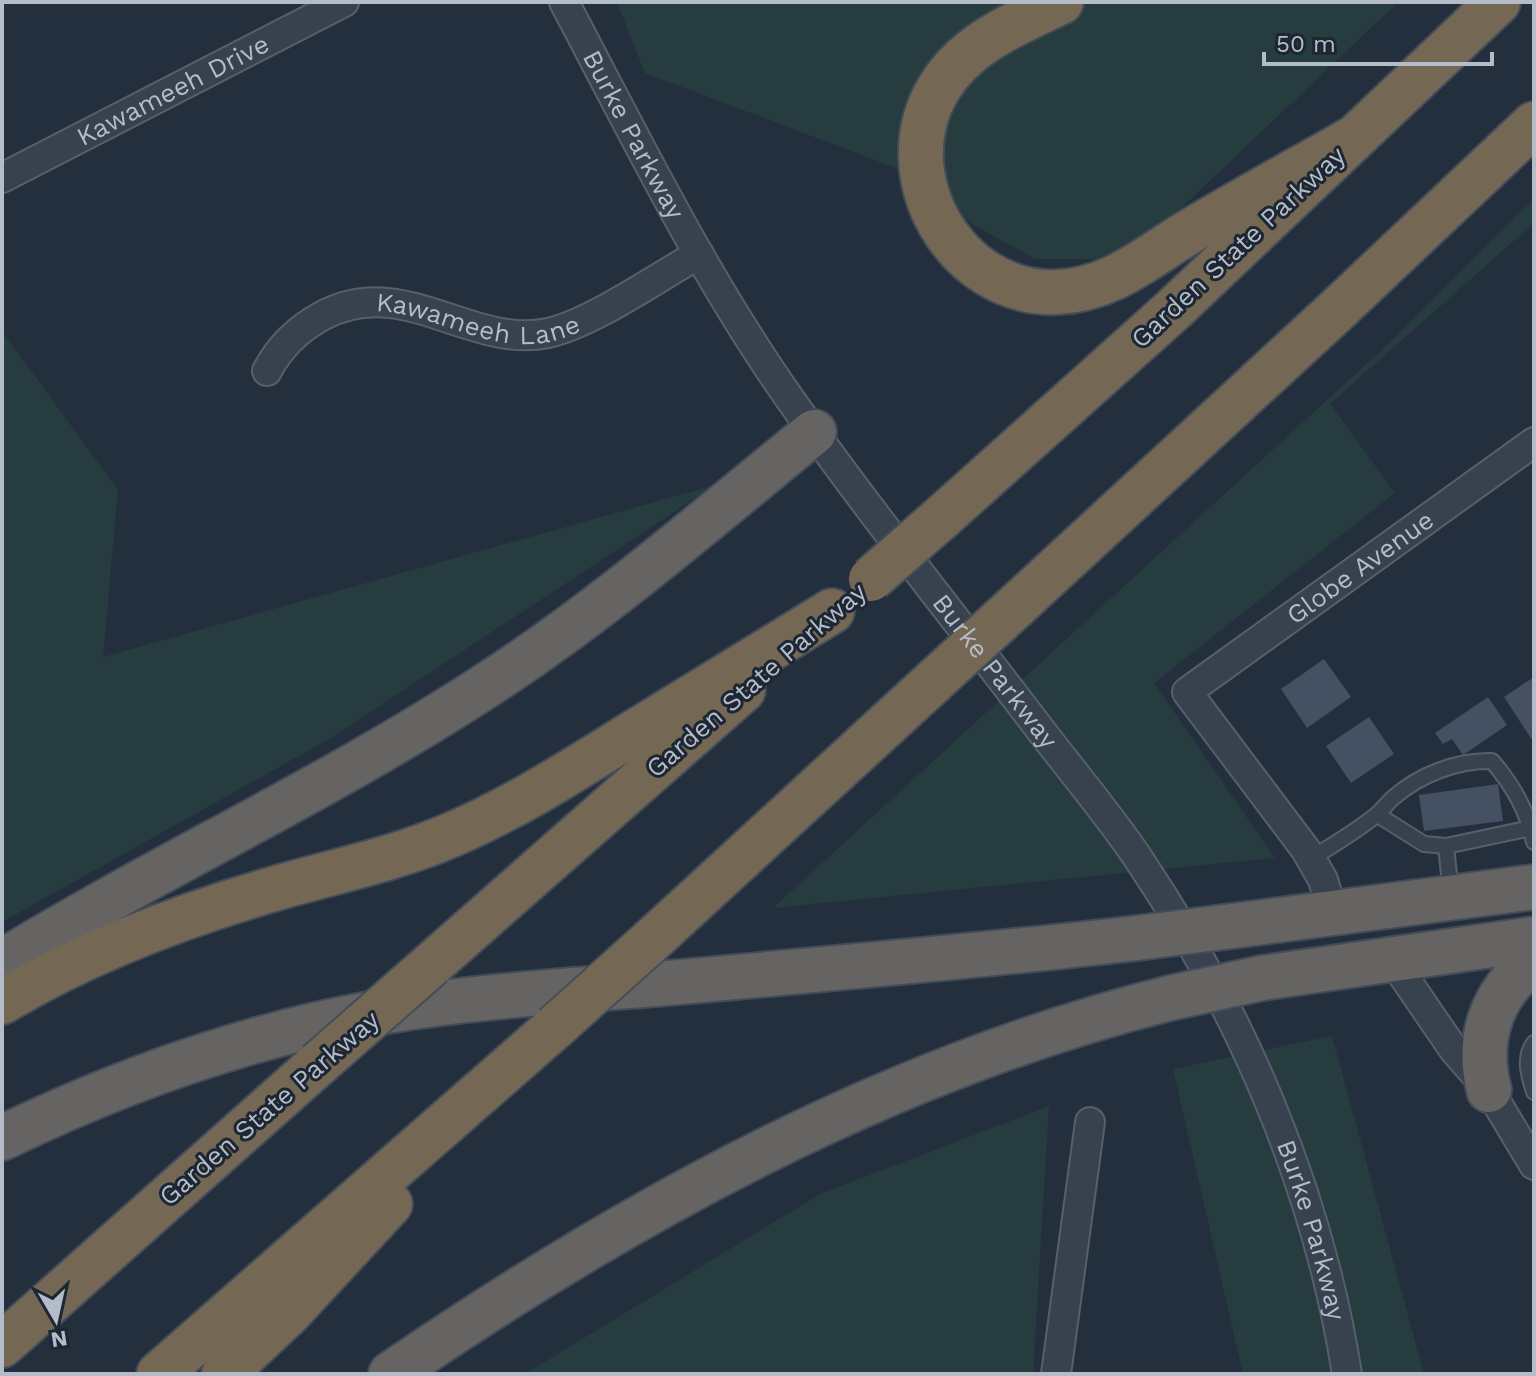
<svg xmlns="http://www.w3.org/2000/svg" width="1536" height="1376" viewBox="0 0 1536 1376" font-family="'Work Sans',sans-serif">
  <rect width="100%" height="100%" fill="#242f3e"/>
  <g fill="#263c3f">
    <polygon points="617,2 1398,2 1154,234 1097,259 1035,259 977,227 896,168 645,73"/>
    <polygon points="1534,199 1534,223 1330,404 1395,493 1154,683 1275,858 773,908 1388,344"/>
    <polygon points="2,331 118,490 103,657 715,485 331,738 2,922"/>
    <polygon points="1332,1036 1424,1374 1243,1374 1173,1069"/>
    <polygon points="1049,1106 1033,1374 525,1374 820,1194"/>
  </g>
  <g fill="#455162">
    <polygon points="1324,659 1351,697 1307,728 1281,689"/>
    <polygon points="1534,677 1534,743 1504,697"/>
    <polygon points="1488,697 1507,725 1463,755 1452,739 1443,744 1435,733"/>
    <polygon points="1369,717 1394,754 1351,783 1326,746"/>
    <polygon points="1498,784 1503,821 1424,831 1419,795"/>
  </g>
  <g fill="none" stroke-linecap="round" stroke-linejoin="round">
    <g stroke="#565f6c" stroke-width="18">
      <g id="service">
        <polyline points="1378,815 1424,844 1446,846 1531,828"/>
        <polyline points="1446,846 1451,894"/>
        <path d="M1312 858C1333 845 1355 832 1375 816 1382 811 1386 804 1393 798 1419 775 1457 760 1492 761 1511 783 1528 812 1534 842"/>
        <path d="M1534 1043C1523 1058 1529 1076 1534 1092"/>
      </g>
    </g>
    <g stroke="#565f6c" stroke-width="32">
      <g id="minor">
        <path id="s1" d="M564 2C635 136 702 274 790 399 868 510 954 616 1036 724 1070 769 1107 812 1138 858 1242 1013 1318 1189 1347 1374"/>
        <path id="s2" d="M2 178 344 2"/>
        <path id="s3" d="M267 371C280 346 298 329 322 316 403 272 469 349 548 333 591 324 658 277 699 254"/>
        <path id="s4" d="M1333 913 1323 880 1306 850 1187 692 1534 442"/>
        <polyline points="1391,958 1454,1050 1489,1090 1534,1165"/>
        <polyline points="1056,1374 1090,1122"/>
      </g>
    </g>
    <g stroke="#434c59" stroke-width="48">
      <g id="trunk">
        <polyline points="1232,926 1534,887"/>
        <path d="M2 962C161 865 331 787 487 685 603 610 707 519 814 432"/>
        <polyline points="1262,978 1534,939"/>
        <path d="M1489 1090C1476 1039 1491 993 1534 961"/>
        <path d="M2 1138C103 1089 210 1049 320 1024 434 998 552 992 668 983 825 969 981 956 1137 938"/>
        <path d="M391 1374C631 1210 887 1069 1170 998"/>
      </g>
    </g>
    <g stroke="#434c59" stroke-width="48">
      <g id="motorway">
        <path d="M1061 2C1015 24 966 43 939 88 886 175 956 297 1058 292 1114 290 1153 252 1199 226 1250 196 1301 168 1352 139"/>
        <polyline points="941,518 1174,309 1498,2"/>
        <polyline points="1016,606 1337,310 1534,124"/>
        <polyline points="652,940 933,682"/>
        <polyline points="432,964 743,690"/>
        <path d="M2 1002C85 952 178 917 270 890 330 872 393 860 451 835 512 809 569 773 625 738 694 695 763 653 832 611"/>
        <polyline points="2,1345 318,1064"/>
        <polyline points="159,1374 555,1027"/>
        <polyline points="224,1374 289,1313 390,1204"/>
      </g>
    </g>
    <use href="#service" stroke="#38414e" stroke-width="14"/>
    <use href="#minor" stroke="#38414e" stroke-width="28"/>
    <use href="#trunk" stroke="#656462" stroke-width="44"/>
    <use href="#motorway" stroke="#746855" stroke-width="44"/>
    <g stroke="#434c59" stroke-width="48" stroke-linecap="butt">
      <g id="trunk-bridge">
        <polyline points="1137,938 1232,926"/>
        <polyline points="1170,998 1262,978"/>
      </g>
    </g>
    <g stroke="#434c59" stroke-width="48" stroke-linecap="butt">
      <g id="motorway-bridge">
        <polyline points="871,579 941,518"/>
        <polyline points="933,682 1016,606"/>
        <polyline points="555,1027 652,940"/>
        <polyline points="318,1064 432,964"/>
      </g>
    </g>
    <use href="#trunk-bridge" stroke="#656462" stroke-width="44"/>
    <use href="#motorway-bridge" stroke="#746855" stroke-width="44"/>
  </g>
  <g text-anchor="middle" dominant-baseline="central" stroke-width="6" stroke-linejoin="round" paint-order="stroke">
    <g font-size="26" fill="#b4bcc9" stroke="#1d2633">
      <text stroke="none"><textPath href="#s2" startOffset="192">Kawameeh Drive</textPath></text>
      <text stroke="none"><textPath href="#s1" startOffset="150">Burke Parkway</textPath></text>
      <text transform="translate(1238 247) rotate(-43)">Garden State Parkway</text>
      <text stroke="none"><textPath href="#s3" startOffset="240">Kawameeh Lane</textPath></text>
      <text stroke="none"><textPath href="#s4" startOffset="480">Globe Avenue</textPath></text>
      <text stroke="none"><textPath href="#s1" startOffset="798">Burke Parkway</textPath></text>
      <text transform="translate(756 680) rotate(-41)">Garden State Parkway</text>
      <text transform="translate(269 1108) rotate(-41)">Garden State Parkway</text>
      <text stroke="none"><textPath href="#s1" startOffset="1446">Burke Parkway</textPath></text>
    </g>
  </g>
  <rect width="1536" height="1376" fill="none" stroke="#b4bcc9" stroke-width="8"/>
  <g transform="translate(56 1320) rotate(171)" stroke="#1d2633" stroke-width="6" paint-order="stroke">
  <path d="M0-6L14 30L0 20L-14 30Z" fill="#b4bcc9"/>
  <text y="-12" font-size="22" font-weight="bold" text-anchor="middle" fill="#b4bcc9">N</text>
  </g>
  <path d="M1264 52v12h228v-12" fill="none" stroke="#b4bcc9" stroke-width="4"/>
  <text x="1276" y="52" font-size="24" fill="#b4bcc9" stroke="#1d2633" stroke-width="6" paint-order="stroke">50 m</text>
</svg>
